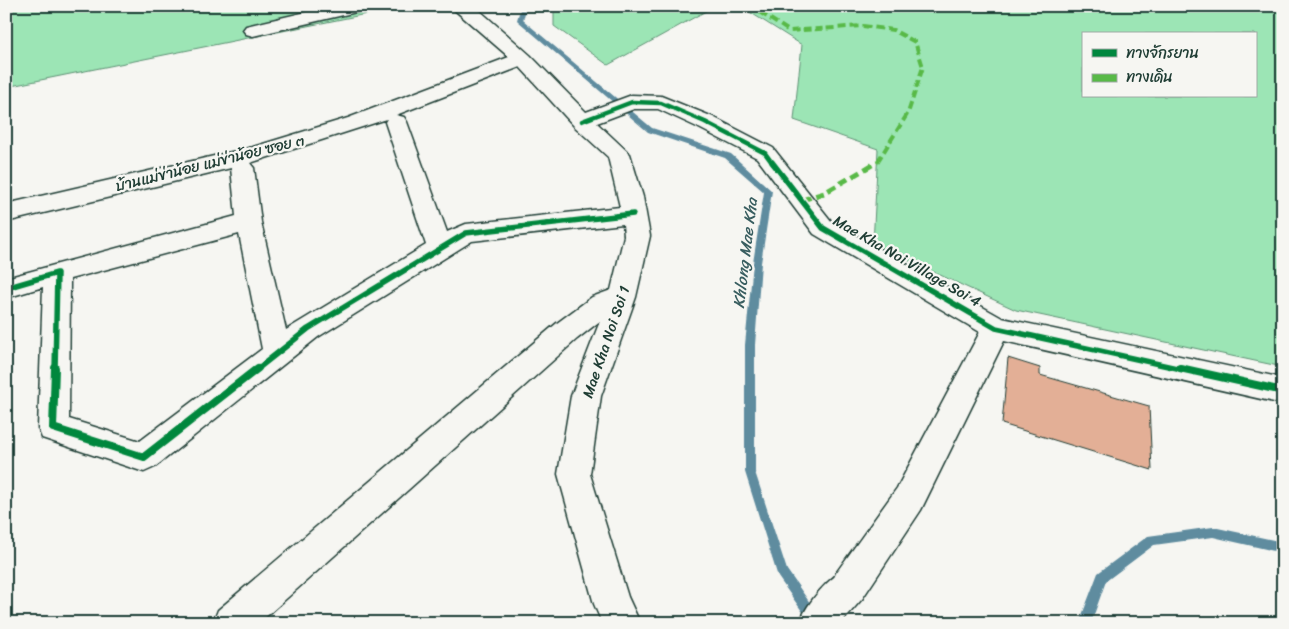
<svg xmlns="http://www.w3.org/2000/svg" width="1289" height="629" viewBox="0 0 1289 629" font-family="Sriracha,'Playpen Sans Thai',sans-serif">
  <rect width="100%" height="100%" fill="#f6f6f2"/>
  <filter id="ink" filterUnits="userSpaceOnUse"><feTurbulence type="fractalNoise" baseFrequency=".02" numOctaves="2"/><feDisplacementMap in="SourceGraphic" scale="10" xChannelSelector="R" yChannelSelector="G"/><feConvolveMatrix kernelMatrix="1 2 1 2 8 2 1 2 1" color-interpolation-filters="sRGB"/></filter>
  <g filter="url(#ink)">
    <g fill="#9ce5b5" stroke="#5e9174" fill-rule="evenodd">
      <polygon points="6,6 406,6 6,87"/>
      <polygon points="554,6 715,6 608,65 554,26"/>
      <path d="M740 6H1283V367L1016 310 873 244 878 149 794 120 802 45ZM1083 34H1255V96H1083Z"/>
    </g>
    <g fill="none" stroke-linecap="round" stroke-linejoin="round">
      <g fill="#5e8c9f" fill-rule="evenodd">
        <polygon points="521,6 527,6 523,20 652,128 731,154 772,191 761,263 755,345 755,472 787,570 817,613 819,617 817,621 813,623 809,621 778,577 745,472 745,345 753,263 764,192 725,158 648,132 518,21 517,20"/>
        <polygon points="1213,527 1283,542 1283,553 1213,537 1154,545 1106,581 1091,623 1079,623 1098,573 1148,536"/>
      </g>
    </g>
    <polygon fill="#e3af96" stroke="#1f3d34" points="1008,358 1040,368 1040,375 1149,406 1152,470 1002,424"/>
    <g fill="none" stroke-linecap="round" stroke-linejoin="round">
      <g stroke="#1f3d34" stroke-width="3">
        <g id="minor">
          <polygon points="332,6 367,6 365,10 253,36 246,34 243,30 246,26"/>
          <path d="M450 6H473L478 9 530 55 586 112 632 95 661 96 713 117 773 148 832 222 1002 318 1283 378V404L1004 341 921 510 862 599 849 604 836 599 831 586 836 573 897 488 980 332 814 234 757 158 697 127 658 109H634L597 123 630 154 643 197 650 236 636 297 601 396 590 474 628 597 640 623H602L594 604 558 474 571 396 600 321 577 339 259 623H213L218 610 557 323 592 297 611 290 624 236 623 224 472 241 318 337 155 467 144 472 42 438 38 428 43 287 6 298V278L236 216 231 168 6 222V204L253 147 348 118 509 57ZM520 67 574 126 608 157 620 207 466 224 447 232 407 122 404 117 396 115ZM387 119 385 122 426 245 286 330 261 222 254 168 250 163ZM239 234 262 349 140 441 69 419 70 279Z"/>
        </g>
      </g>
      <g stroke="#1f3d34" stroke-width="3">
        <path id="tertiary" d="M849 568 862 573 867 586 862 599 841 623H799C808 602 828 577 849 568Z"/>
      </g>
      <use href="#minor" fill="#f6f6f2" fill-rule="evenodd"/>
      <use href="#tertiary" fill="#f6f6f2" fill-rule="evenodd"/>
      <polyline stroke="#58b947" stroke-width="4" stroke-dasharray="8 4" stroke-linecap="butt" points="750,6 789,31 863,26 893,30 915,42 923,67 908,113 876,164"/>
      <polyline stroke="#58b947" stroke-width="5" stroke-dasharray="9 5" stroke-linecap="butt" points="802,200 824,193 877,162"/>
      <g stroke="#f6f6f2" stroke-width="7">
        <polyline id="cycleway-far2" points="582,121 632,102 661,103 705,122 765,153 773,164"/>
      </g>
      <g stroke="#f6f6f2" stroke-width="9">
        <g id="cycleway-far1">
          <polyline points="772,162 823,228 996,328 1186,370"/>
          <polyline points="6,288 57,273 55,370"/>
          <polyline points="256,370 308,329 466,233 633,214"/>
        </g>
      </g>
      <g stroke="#f6f6f2" stroke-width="11">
        <g id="cycleway">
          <polyline points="55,368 53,428 144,457 258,368"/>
          <polyline points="1180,368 1283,391"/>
        </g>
      </g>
      <use href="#cycleway-far2" stroke="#00873e" stroke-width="4.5"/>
      <use href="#cycleway-far1" stroke="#00873e" stroke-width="5.5"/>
      <use href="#cycleway" stroke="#00873e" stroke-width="8"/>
    </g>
  </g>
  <g text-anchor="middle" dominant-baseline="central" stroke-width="4.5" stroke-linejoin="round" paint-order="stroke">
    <g font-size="15" fill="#1f3d34" stroke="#f6f6f2">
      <text transform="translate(210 163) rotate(-14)">บ้านแม่ข่าน้อย แม่ข่าน้อย ซอย ๓</text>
      <text transform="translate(907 261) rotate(30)">Mae Kha Noi Village Soi 4</text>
      <text transform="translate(606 342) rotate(-71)">Mae Kha Noi Soi 1</text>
    </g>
    <g font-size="16" font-style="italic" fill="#395e60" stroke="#f6f6f2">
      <text transform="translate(745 253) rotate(-83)">Khlong Mae Kha</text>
    </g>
  </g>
  <rect width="1289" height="629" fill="none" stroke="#f6f6f2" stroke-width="25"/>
  <rect x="12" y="12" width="1264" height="604" fill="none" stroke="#1f3d34" stroke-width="2" filter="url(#ink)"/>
  <rect x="1082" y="32" width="175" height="65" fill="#f6f6f2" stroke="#a0aca6"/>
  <rect x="1092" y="49" width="25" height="8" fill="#00873e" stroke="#a0aca6"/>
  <text x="1126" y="58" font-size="15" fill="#1f3d34">ทางจักรยาน</text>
  <rect x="1092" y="74" width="25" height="8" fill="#58b947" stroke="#a0aca6"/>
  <text x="1126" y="82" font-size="15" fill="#1f3d34">ทางเดิน</text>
</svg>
